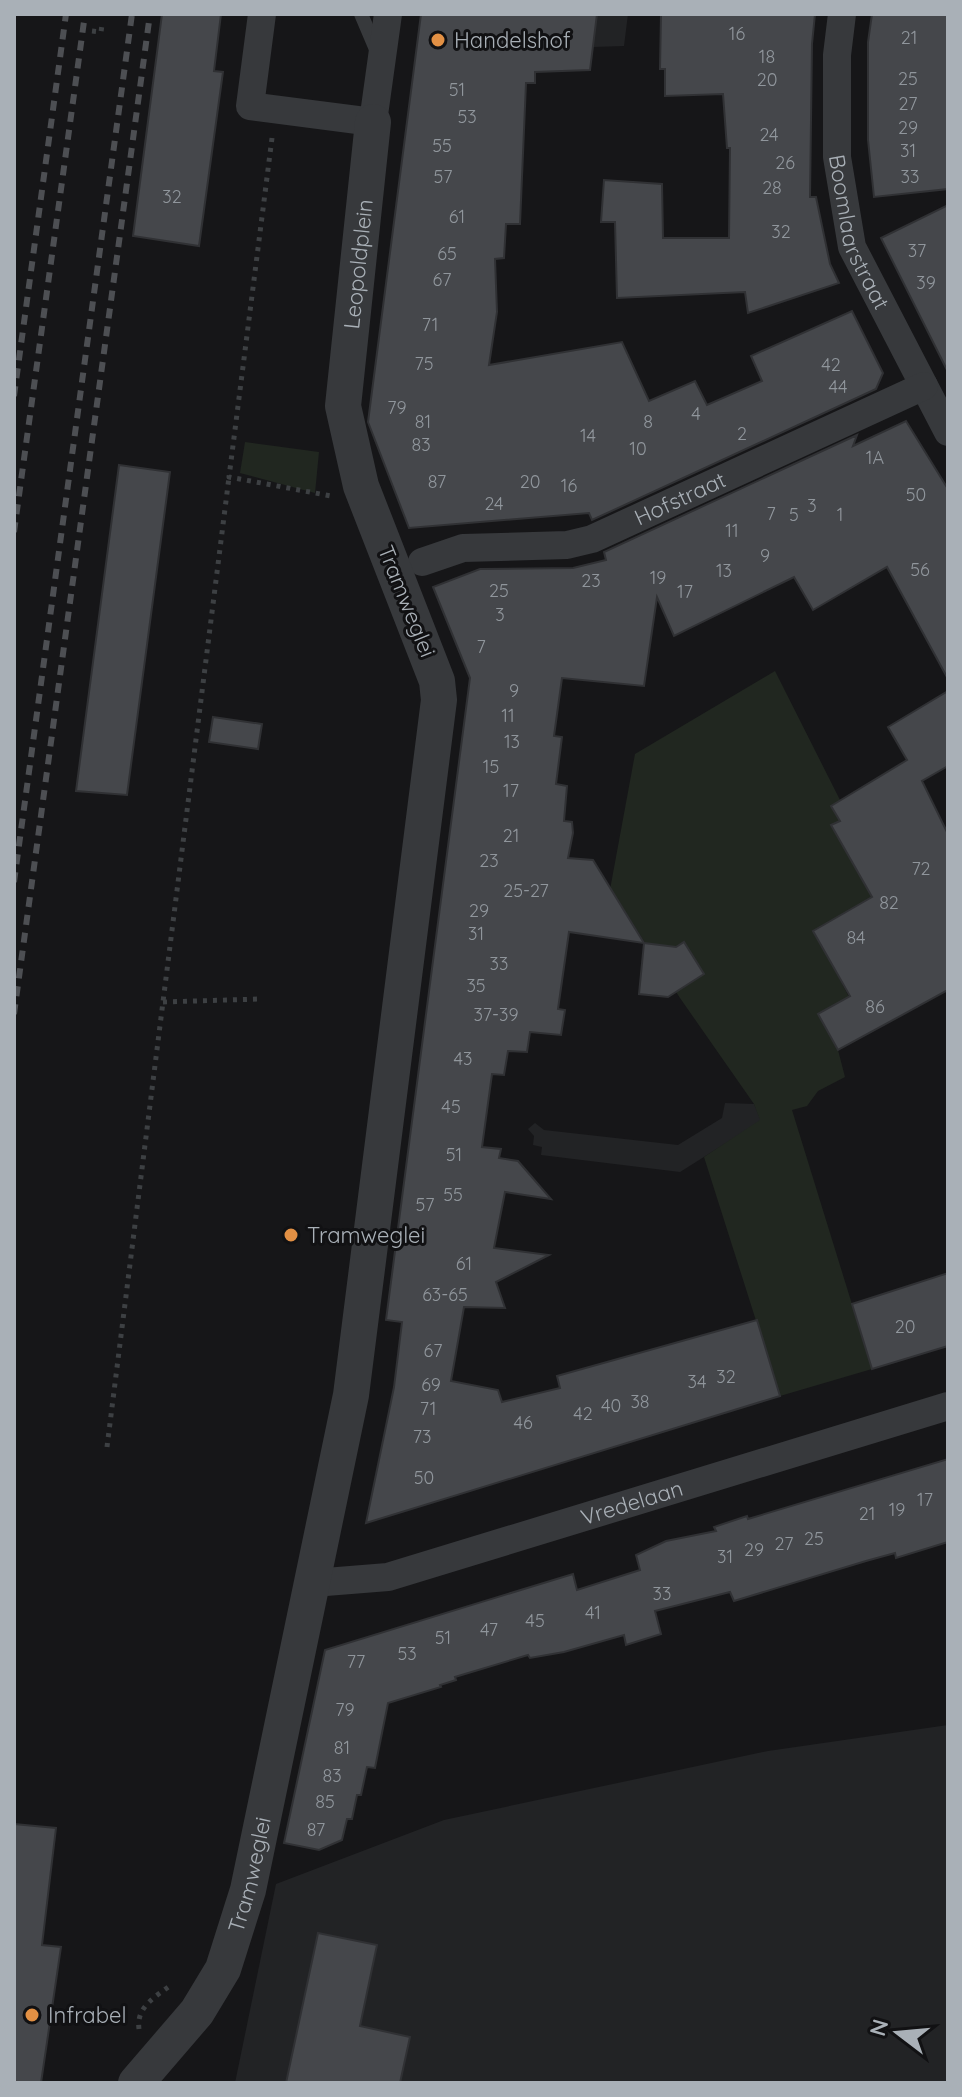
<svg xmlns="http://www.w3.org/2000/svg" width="962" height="2097" viewBox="0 0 962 2097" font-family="Quicksand,sans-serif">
  <rect width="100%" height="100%" fill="#161618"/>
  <g fill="#222325">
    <polygon points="597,14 628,14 624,46 593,47"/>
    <polygon points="725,1103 754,1104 761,1121 680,1172 541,1155 542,1147 533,1145 534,1136 528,1129 535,1123 544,1130 678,1145 722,1118"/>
    <polygon points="948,1725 948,2083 235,2083 276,1884 444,1820 768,1751"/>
  </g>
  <g fill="#212720">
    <polygon points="245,442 319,452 315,493 240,473"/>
    <polygon points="775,671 840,800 831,806 840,821 832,825 872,897 814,931 849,997 818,1014 838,1050 845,1077 818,1091 807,1106 792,1110 872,1369 780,1396 704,1157 760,1120 754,1104 680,998 616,897 609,895 635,754"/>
  </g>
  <g fill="#45474b" stroke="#303134" stroke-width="2">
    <polygon points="162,14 221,14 214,71 223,72 199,246 133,236"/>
    <polygon points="421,14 597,14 590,70 535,72 535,83 526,83 520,224 506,224 504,258 495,259 497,312 489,365 622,342 649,401 695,381 707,405 762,381 751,356 852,311 883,373 876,389 592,520 589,513 409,528 368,422"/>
    <polygon points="661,14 815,14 812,44 810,197 816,197 830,264 839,283 748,313 745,292 617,298 615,222 601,222 604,180 662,184 663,238 729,238 730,148 727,148 723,94 665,96 665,69 660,69"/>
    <polygon points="872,14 948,14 948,189 874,197 868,140 868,42"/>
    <polygon points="948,205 948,372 881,238"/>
    <polygon points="906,421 948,489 948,679 887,567 813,610 794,577 674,636 657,597 644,686 562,678 554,736 562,737 556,784 567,786 564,821 572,822 573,833 568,858 593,860 644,943 676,947 684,942 704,974 668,997 639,994 644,943 569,932 558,1009 565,1010 561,1035 530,1032 527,1052 508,1051 504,1075 492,1074 482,1147 501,1149 499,1158 518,1161 551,1199 505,1192 494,1248 549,1255 496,1282 505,1308 464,1307 451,1381 498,1390 502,1402 560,1388 557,1376 757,1320 780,1396 366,1523 394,1387 402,1322 386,1320 470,678 433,587 480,569 573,568 606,560 604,552 857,435 853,446"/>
    <polygon points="119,465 170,472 127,795 76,791"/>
    <polygon points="948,691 948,766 922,781 948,834 948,990 838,1050 818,1014 850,996 813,931 872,897 831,825 840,821 831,806 907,760 888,727"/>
    <polygon points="213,717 262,724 258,749 209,742"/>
    <polygon points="948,1273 948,1346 872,1369 852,1304"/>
    <polygon points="948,1459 948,1542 896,1558 895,1553 866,1561 734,1601 730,1592 655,1611 661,1634 626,1645 624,1635 564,1652 530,1658 528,1655 455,1677 456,1680 440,1685 441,1687 388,1703 375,1768 367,1767 361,1795 357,1795 352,1819 347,1819 342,1840 319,1850 284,1843 325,1650 573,1574 577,1590 640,1570 636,1555 666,1541 716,1531 714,1527 747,1516 748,1519"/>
    <polygon points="14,1824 56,1828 42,1945 61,1947 41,2083 14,2083"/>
    <polygon points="318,1933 377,1945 360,2026 410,2037 400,2083 286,2083"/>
  </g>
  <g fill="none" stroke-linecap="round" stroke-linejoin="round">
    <g stroke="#3d4043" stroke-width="5" stroke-dasharray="4 6" stroke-linecap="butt">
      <polyline points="92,31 101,32 102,25"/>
      <polyline points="272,138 229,477 331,496"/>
      <polyline points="163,1002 259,999"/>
      <polyline points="107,1447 229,477"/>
      <path d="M139 2029C136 2007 155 1997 171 1985"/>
    </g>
    <polyline stroke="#37393c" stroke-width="14" points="361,14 378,54"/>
    <g stroke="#37393c" stroke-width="28">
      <polyline points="262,14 250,106 373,122 388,14"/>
      <path id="s1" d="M842 14 837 55V157L852 247 948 432"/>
      <path id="s2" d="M422 562 463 548 567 545 592 539 924 386"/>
      <path id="s3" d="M313 1583 388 1577 948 1406"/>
    </g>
    <path stroke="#37393c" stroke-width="36" id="s4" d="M136 2083 197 2012 223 1969 248 1890 351 1395 439 700 437 681 361 486 343 406 373 122"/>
    <g stroke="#4d4f53" stroke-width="6" stroke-dasharray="10 8" stroke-linecap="butt">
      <polyline points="14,396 66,14"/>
      <polyline points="14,532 85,14"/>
      <polyline points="14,882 132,14"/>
      <polyline points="14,1014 150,14"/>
    </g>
  </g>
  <g fill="#e29044" stroke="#111113" stroke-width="3">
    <circle cx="438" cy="40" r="8"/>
    <circle cx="291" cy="1235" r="8"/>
    <circle cx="32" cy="2015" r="8"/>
  </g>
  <g text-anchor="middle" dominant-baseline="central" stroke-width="6" stroke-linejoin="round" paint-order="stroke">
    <g font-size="18" fill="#90969c">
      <text x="737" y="33">16</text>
      <text x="909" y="37">21</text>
      <text x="767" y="56">18</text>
      <text x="908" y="78">25</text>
      <text x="767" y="79">20</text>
      <text x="457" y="89">51</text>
      <text x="908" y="103">27</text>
      <text x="467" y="116">53</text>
      <text x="908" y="127">29</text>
      <text x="769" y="134">24</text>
      <text x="442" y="145">55</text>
      <text x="908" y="150">31</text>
      <text x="785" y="162">26</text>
      <text x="443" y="176">57</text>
      <text x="910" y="176">33</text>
      <text x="772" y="187">28</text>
      <text x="172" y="196">32</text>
      <text x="457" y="216">61</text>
      <text x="781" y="231">32</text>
      <text x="917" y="250">37</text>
      <text x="447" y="253">65</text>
      <text x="442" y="279">67</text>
      <text x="926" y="282">39</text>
      <text x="430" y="324">71</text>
      <text x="424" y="363">75</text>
      <text x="831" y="364">42</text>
      <text x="838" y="386">44</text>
      <text x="397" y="407">79</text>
      <text x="696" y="413">4</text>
      <text x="423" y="421">81</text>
      <text x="648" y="421">8</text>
      <text x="742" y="433">2</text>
      <text x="588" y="435">14</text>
      <text x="421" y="444">83</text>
      <text x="638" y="448">10</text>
      <text x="875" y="457">1A</text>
      <text x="437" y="481">87</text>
      <text x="530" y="481">20</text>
      <text x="569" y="485">16</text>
      <text x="916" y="494">50</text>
      <text x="494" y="503">24</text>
      <text x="812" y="505">3</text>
      <text x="771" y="513">7</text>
      <text x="794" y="514">5</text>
      <text x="840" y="514">1</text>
      <text x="732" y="530">11</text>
      <text x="765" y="555">9</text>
      <text x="920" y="569">56</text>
      <text x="724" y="570">13</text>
      <text x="658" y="577">19</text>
      <text x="591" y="580">23</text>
      <text x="499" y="590">25</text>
      <text x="685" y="591">17</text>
      <text x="500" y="614">3</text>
      <text x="481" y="646">7</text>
      <text x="514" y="690">9</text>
      <text x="508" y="715">11</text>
      <text x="512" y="741">13</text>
      <text x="491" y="766">15</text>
      <text x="511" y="790">17</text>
      <text x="511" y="835">21</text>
      <text x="489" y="860">23</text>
      <text x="921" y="868">72</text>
      <text x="526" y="890">25-27</text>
      <text x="889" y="902">82</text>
      <text x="479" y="910">29</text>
      <text x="476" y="933">31</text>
      <text x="856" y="937">84</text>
      <text x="499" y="963">33</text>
      <text x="476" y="985">35</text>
      <text x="875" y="1006">86</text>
      <text x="496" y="1014">37-39</text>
      <text x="463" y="1058">43</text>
      <text x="451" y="1106">45</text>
      <text x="454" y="1154">51</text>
      <text x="453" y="1194">55</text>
      <text x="425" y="1204">57</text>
      <text x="464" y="1263">61</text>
      <text x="445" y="1294">63-65</text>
      <text x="905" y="1326">20</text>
      <text x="433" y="1350">67</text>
      <text x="726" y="1376">32</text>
      <text x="697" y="1381">34</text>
      <text x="431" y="1384">69</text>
      <text x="640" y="1401">38</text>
      <text x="611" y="1405">40</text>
      <text x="428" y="1408">71</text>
      <text x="583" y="1413">42</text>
      <text x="523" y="1422">46</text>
      <text x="422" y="1436">73</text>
      <text x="424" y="1477">50</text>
      <text x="925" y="1499">17</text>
      <text x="897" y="1509">19</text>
      <text x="867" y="1513">21</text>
      <text x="814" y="1538">25</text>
      <text x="784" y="1543">27</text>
      <text x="754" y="1549">29</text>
      <text x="725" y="1556">31</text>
      <text x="662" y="1593">33</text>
      <text x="593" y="1612">41</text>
      <text x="535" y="1620">45</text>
      <text x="489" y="1629">47</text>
      <text x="443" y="1637">51</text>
      <text x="407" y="1653">53</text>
      <text x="356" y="1661">77</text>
      <text x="345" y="1709">79</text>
      <text x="342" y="1747">81</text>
      <text x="332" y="1775">83</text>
      <text x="325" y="1801">85</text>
      <text x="316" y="1829">87</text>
    </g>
    <g font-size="22" fill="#a9b0b7" stroke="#111113" text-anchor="start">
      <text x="454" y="40">Handelshof</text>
      <text x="307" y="1235">Tramweglei</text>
      <text x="48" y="2015">Infrabel</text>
    </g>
    <g font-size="22" fill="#a9b0b7" stroke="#111113">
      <text stroke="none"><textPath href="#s1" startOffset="222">Boomlaarstraat</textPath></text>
      <text stroke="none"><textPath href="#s4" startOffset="1886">Leopoldplein</textPath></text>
      <text stroke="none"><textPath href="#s2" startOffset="270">Hofstraat</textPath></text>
      <text transform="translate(407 601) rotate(68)">Tramweglei</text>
      <text stroke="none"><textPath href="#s3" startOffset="330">Vredelaan</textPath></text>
      <text stroke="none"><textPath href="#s4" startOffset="242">Tramweglei</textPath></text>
    </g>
  </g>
  <rect width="962" height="2097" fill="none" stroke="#a9b0b7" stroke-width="32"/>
  <g transform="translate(898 2033) rotate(286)" stroke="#111113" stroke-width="6" paint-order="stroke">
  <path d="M0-6L14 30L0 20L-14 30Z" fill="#a9b0b7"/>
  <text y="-12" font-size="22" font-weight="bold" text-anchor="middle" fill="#a9b0b7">N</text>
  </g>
</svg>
